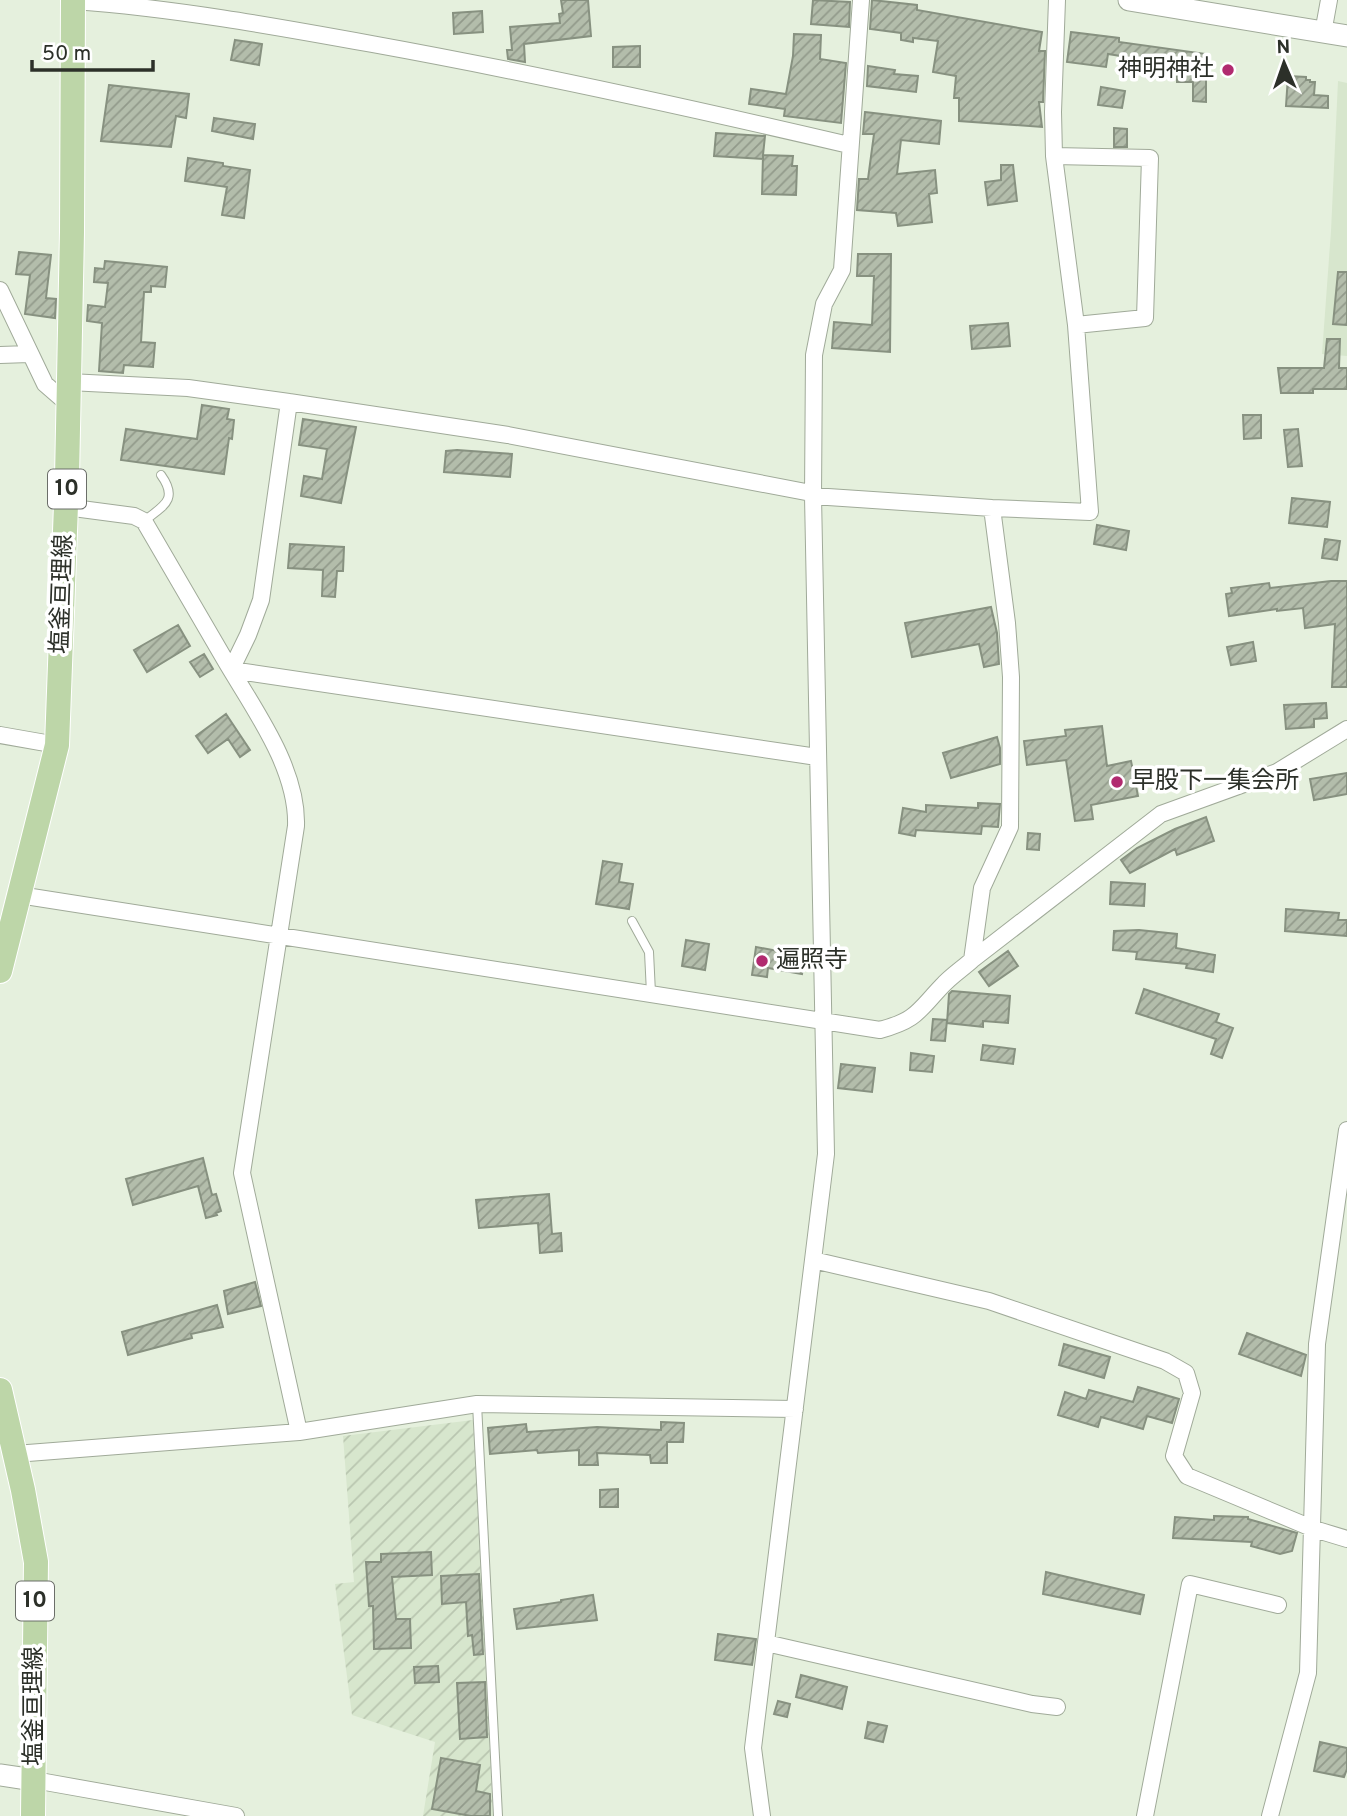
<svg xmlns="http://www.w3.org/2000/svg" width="1347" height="1816" font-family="Overpass,'Noto Sans JP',sans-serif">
<defs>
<pattern id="industrial-furrows" width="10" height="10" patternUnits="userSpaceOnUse" patternTransform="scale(1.75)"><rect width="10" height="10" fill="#d7e6cd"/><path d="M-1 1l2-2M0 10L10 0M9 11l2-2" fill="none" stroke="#b9c6b0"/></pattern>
<pattern id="building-hatch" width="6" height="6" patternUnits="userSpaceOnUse" patternTransform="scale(1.75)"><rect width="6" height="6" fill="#b3bdab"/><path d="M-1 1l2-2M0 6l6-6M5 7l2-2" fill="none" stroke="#929a8b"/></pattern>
</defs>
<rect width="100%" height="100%" fill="#e5f0dd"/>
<!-- built -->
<path fill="#d7e6cd" d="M1338,81L1347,83V356L1322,354L1331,231Z"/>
<!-- industrial -->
<path fill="url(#industrial-furrows)" d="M473,1420L493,1816H423L435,1742L352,1715L335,1584L354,1582L343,1436Z"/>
<!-- building -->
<path fill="url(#building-hatch)" stroke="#879180" stroke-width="2" d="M561,0H588L591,36L524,44L525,62L508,59L507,50H512L510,27L560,23L559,14L563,13Z
M813,0L850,2L849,27L811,24Z
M872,0L917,5V10L1042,32L1039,51H1045L1043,102H1039L1042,127L959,121V98H954L956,76L933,72L938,41L913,38V42L901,40V33L870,29Z
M482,11L483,32L454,34L453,13Z
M1071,32L1119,38V42L1206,54L1204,67H1206V102L1193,101V82H1177V73L1132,69L1133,58L1108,54L1106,67L1067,62Z
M794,34L821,35L820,59L846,63L841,123L784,116L785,109L749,104L751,89L786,94L793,56Z
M235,40L262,44L259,65L231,60Z
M640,46V67H613V47Z
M868,66L895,70L894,74L918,76L916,92L867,86Z
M1288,76L1306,77V80H1310V82H1315L1314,95L1328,96V108L1286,106Z
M109,85L189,94L186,118L176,116L171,147L101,141Z
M1101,87L1125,91L1122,108L1098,105Z
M865,112L941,121L939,144L901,140L897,174L935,170L937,193L929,194L932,222L898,226L896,213L857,210L859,179H868L874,134H863Z
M214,118L255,124L253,139L212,131Z
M1114,128L1127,129V147H1114Z
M716,133L765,136L763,155L793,156L792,166H797L796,195L762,194L763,156V159L714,156Z
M188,158L223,163V166L250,170L244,218L222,215L227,187L185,181Z
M1001,165H1013L1017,201L988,205L985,182L1001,180Z
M19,252L51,255L46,298L56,299L55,318L25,314L30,275L16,274Z
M858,254H891L890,352L832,348L834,322L872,325L874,276H857Z
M105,261L167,267L165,287L151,286V292H144L141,342L155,343L153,367L124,365L123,373L99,371L102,323L87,321L88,305L105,307L108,283L94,282L95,268L104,269Z
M1338,272H1347V325L1333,324Z
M1008,323L1010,346L972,349L970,326Z
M1327,339H1340L1339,368H1347V389H1313V393H1281L1278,368H1324Z
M202,405L229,409L227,419L234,420L232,439L229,438L224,474L121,460L126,429L197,439Z
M1243,415H1261V438L1244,439Z
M303,419L356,427L341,503L301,496L304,476L322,479L327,449L299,445Z
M1298,429L1302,466L1288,467L1284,430Z
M457,450L512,454L510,477L444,472L446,451Z
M1292,498L1330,502L1327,527L1289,523Z
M1097,525L1129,531L1126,550L1094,544Z
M1325,539L1340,541L1337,560L1322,558Z
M290,544L344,547L343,571H337L335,597L322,596L323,570L288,568Z
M1331,581H1347V687H1332L1335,624L1305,628L1303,608L1277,611V609L1229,616L1226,594L1232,593L1231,588L1269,583L1270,588Z
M991,607L997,633L999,664L984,667L979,644L912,657L905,623Z
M178,625L190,646L147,672L134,650Z
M1253,642L1256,661L1231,665L1227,647Z
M204,654L213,669L200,677L190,662Z
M1326,703L1327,718L1314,719V727L1286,729L1284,705Z
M226,714L250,750L240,757L228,739L208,753L196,736Z
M1102,726L1107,766L1131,761L1138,796L1091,805L1093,819L1075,821L1066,760L1027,765L1024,741L1066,736L1065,730Z
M997,737L1000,748V764L951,778L943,753Z
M1347,773V794L1314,800L1310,779Z
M978,803L1000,804L998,827L982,826L981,834L916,830L915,836L899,833L903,808L926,812V805L978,808Z
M1206,817L1214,841L1177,855L1175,849L1130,873L1121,860L1137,848L1175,829Z
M1028,833L1040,834L1039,850L1027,849Z
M603,861L622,864L619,882L633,884L629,909L596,904Z
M1111,882L1145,884L1144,906L1110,904Z
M1286,909L1339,913L1338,920H1347V936L1285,931Z
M1139,930L1177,934L1176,948L1215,955L1213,972L1186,968L1187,964L1136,959L1137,952L1113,950L1114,931Z
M686,940L709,944L705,970L682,966Z
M756,947L805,956L802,974L768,968L767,977L752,975Z
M1008,951L1018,966L989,986L979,972Z
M1144,989L1219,1014L1216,1022L1233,1028L1222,1058L1211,1054L1216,1039L1136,1013Z
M952,991L1010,996L1008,1023L983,1021V1027L947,1023L949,994Z
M933,1019L947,1020L945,1041L931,1040Z
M983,1045L1015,1049L1013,1064L981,1060Z
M911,1053L934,1056L932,1072L910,1070Z
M841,1064L875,1068L872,1092L838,1088Z
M203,1158L212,1195L216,1194L221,1211L216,1213L217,1215L206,1218L198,1186L133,1205L126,1179Z
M549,1194L552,1234L561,1233L562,1251L540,1253L538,1223L479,1228L476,1200Z
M255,1282L261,1306L228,1314L224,1291Z
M217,1305L223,1327L191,1334L192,1338L128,1355L122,1332Z
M1247,1333L1306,1355L1301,1376L1239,1354Z
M1064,1344L1110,1357L1104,1378L1059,1365Z
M1138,1387L1179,1399L1172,1423L1147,1416L1143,1429L1101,1417L1098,1427L1058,1415L1065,1392L1086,1399L1089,1390L1133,1402Z
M661,1422L684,1423L683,1442H667V1463H651L650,1455L597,1453L598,1465H579V1450L538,1453L537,1450L490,1454L488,1428L526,1424L527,1432L597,1427L661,1430Z
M618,1489V1507H600V1490Z
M1214,1516L1248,1517V1519L1297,1533L1292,1551L1280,1554L1251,1546L1252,1542L1173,1538L1175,1517L1214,1520Z
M431,1552L432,1575L392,1577L396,1619H410L411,1648L374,1649L373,1606H369L366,1562H381V1554Z
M1046,1572L1144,1595L1140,1614L1043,1594Z
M479,1574L483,1654L474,1655L472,1635L468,1636L466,1602L442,1604L441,1576Z
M593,1595L597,1620L517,1629L514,1609L561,1602V1600Z
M718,1634L756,1639L752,1665L715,1660Z
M438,1666L439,1682L415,1683L414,1667Z
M801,1675L847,1687L842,1709L796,1697Z
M485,1682L487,1737L460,1739L457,1683Z
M778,1701L790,1704L787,1717L774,1714Z
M868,1722L887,1726L883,1742L865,1738Z
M1320,1742L1347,1748V1769L1344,1777L1314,1771Z
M441,1758L480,1765L476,1791L490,1794V1816H471L432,1809Z"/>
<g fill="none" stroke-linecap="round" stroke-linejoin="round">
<!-- lane casing -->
<g stroke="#a0aa99" stroke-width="10">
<path id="lane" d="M144,521C163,506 179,500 161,475
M632,921L649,952L651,993
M477,1404L498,1816"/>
</g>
<!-- street casing -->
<g stroke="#a0aa99" stroke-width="18">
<path id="street" d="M861,0L842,270L824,304L814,355L813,496L826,1154L813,1260L989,1301L1165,1361L1186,1373L1192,1393L1174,1456L1187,1476L1314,1529L1347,1539
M73,1C173,8 273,26 372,44C532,73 691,108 849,145
M1323,33L1329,0
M1054,156L1150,158L1145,318L1076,325
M0,290L45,384L68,404
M0,355L29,354
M69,382L188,388L289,402L508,435L811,493L813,496L992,508L1090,512L1076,325L1054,156L1053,112L1057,0
M289,402L261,600L248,635L231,670L817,757
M66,507L134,516L144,521C171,567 198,614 225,660C253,708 298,768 296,826L242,1173L299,1432
M0,735L57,745
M19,895L880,1030C917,1020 918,1011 942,986C951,976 962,969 972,960L1161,814L1277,772L1347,729
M972,960L982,888L1010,827L1011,677L1007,623L992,508
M15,1454L299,1432L477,1404L795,1409
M766,1643L1032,1704L1057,1707
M34,1780L236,1816
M762,1816L753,1748L813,1260
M1145,1816L1190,1584L1278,1605
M1270,1816L1308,1673L1317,1344L1347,1130"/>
</g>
<!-- secondary casing -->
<g stroke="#a0aa99" stroke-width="23">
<path id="secondary" d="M1129,0L1347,36
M0,1775L34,1780"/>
</g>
<!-- primary casing -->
<g stroke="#fff" stroke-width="26">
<path id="primary" d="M0,971L57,745L67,478L72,232L73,0
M0,1390L23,1490L36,1562L33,1816"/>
</g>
<!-- lane -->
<use href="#lane" stroke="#fff" stroke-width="8"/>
<!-- street -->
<use href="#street" stroke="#fff" stroke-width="16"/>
<!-- secondary -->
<use href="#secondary" stroke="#fff" stroke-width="21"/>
<!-- primary -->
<use href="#primary" stroke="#bdd6a8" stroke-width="24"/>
</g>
<!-- markers -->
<g fill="#b12a6f" stroke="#fff" stroke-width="2.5">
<circle cx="1228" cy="70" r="7"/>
<circle cx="1117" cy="782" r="7"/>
<circle cx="762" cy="961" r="7"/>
</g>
<g text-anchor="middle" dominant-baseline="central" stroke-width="7" stroke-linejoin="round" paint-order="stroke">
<!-- shield labels -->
<g fill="#fff" stroke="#6b6e69" stroke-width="2">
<rect x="48" y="469.5" width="38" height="39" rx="5"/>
<rect x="16" y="1581.5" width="38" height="39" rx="5"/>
</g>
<g font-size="23" font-weight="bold" fill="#2c3029">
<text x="67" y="489">10</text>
<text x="35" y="1601">10</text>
</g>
<!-- poi labels -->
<g font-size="24" fill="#2c3029" stroke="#fff" text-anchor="start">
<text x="1214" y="70" text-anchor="end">神明神社</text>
<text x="1131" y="782">早股下一集会所</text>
<text x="776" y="961">遍照寺</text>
</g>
<!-- street labels -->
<g font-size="24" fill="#2c3029" stroke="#fff">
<text transform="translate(63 594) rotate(-88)">塩釜亘理線</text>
<text transform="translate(35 1706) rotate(-90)">塩釜亘理線</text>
</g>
</g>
<!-- north arrow -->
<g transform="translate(1284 63) rotate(358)" stroke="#ffffff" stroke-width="5" paint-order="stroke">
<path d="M0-5L12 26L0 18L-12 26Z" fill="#2c3029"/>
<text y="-10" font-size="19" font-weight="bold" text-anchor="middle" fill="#2c3029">N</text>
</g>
<!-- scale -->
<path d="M32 60v10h121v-10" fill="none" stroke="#2c3029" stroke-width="3.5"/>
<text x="42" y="60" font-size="21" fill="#2c3029" stroke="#ffffff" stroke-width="5" paint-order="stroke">50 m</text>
</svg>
